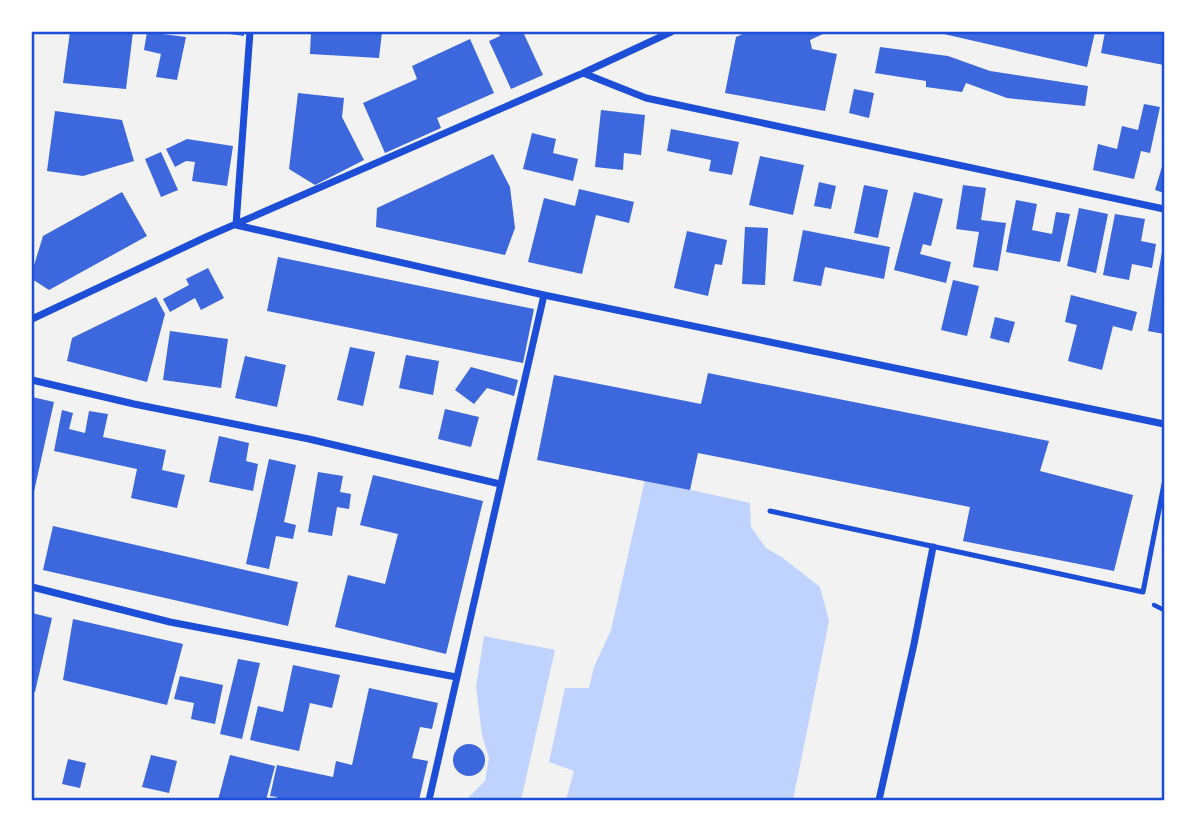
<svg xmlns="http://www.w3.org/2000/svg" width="1196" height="832" font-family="Arial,sans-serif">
<rect width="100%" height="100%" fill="#f2f2f2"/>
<!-- water -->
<path fill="#bfd3fe" d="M645,480L750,503L751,527L766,548L783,558L820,587L829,621L793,800H566L574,771L549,762L565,688H589L594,667L611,630Z
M484,636L555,650L521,800H466L485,781L489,758L482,735L476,687Z"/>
<!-- building -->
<path fill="#3d67dc" d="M70,32H133L126,89L63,83Z
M147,32L186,37L177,80L156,77L161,54L144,50Z
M222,32H244V36L222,33Z
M311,32H382L379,58L310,54Z
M498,32H523L543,75L511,89L489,41L500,36Z
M747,32H822L823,34L810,40L812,49L837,54L825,111L725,93L736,37Z
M935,32H1095L1087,67Z
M1105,32H1164V65L1101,53Z
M470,39L494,93L437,118L441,128L385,153L363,103L417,79L412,66Z
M880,47L948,56L990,71L1088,86L1085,106L1007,98L966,83L962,92L926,87V81L875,73Z
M854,89L874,93L869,118L849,113Z
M298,93L344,98L342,117L364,160L315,185L289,169Z
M1144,104L1160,107L1150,153L1141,151L1134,179L1093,170L1098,144L1117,149L1122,126L1138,130Z
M601,110L645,115L641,155L624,153L623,170L595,167Z
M55,111L122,120L134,161L83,176L47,171Z
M671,129L739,142L732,175L709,171L711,160L667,151Z
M532,133L556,139L553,153L578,159L573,181L523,169Z
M187,139L233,146L227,186L192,181L195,162L186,161L175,167L166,149Z
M161,152L178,190L161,197L145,159Z
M493,154L510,187L515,228L505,255L376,227L377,208Z
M760,156L804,165L793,215L749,205Z
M1164,160V193L1155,190Z
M819,182L836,186L831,209L814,206Z
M864,185L888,190L878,238L854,233Z
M963,185L986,188L981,220L1006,223L998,271L973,267L979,232L956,229Z
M579,189L634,202L629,223L596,215L582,274L528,262L544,198L575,206Z
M122,192L147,236L49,290L32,279V272L43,236Z
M914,192L943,199L931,246L923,244L920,254L951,262L946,283L894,270Z
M1016,200L1037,204L1032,230L1052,234L1056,212L1070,214L1060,262L1006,252Z
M1079,208L1108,214L1096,273L1067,266Z
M1115,214L1145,219L1141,241L1156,244L1152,268L1132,264L1129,280L1103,275Z
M745,227L768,228L765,285L742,284Z
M803,230L890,247L884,279L825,267L821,286L793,281Z
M687,231L727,240L722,265L715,264L708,296L674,288Z
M1163,246H1164V334L1148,331Z
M278,257L534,309L523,363L267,311Z
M208,268L224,298L201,310L195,298L170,312L163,299L189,285L186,279Z
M953,280L979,286L967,336L941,330Z
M1071,295L1137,312L1132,331L1113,326L1102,370L1068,361L1077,325L1065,322Z
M156,297L165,314L147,382L67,361L72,338Z
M995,317L1015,322L1009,343L990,338Z
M170,331L228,339L221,388L163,380Z
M350,347L375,352L363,406L337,400Z
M406,355L439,361L433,395L399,388Z
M245,356L286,365L277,407L235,398Z
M471,367L518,380L514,396L487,388L474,404L455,390Z
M708,373L1049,441L1040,471L1133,495L1114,571L963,541L970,507L698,453L690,490L537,460L554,375L701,404Z
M32,397L54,402L33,496H32Z
M445,409L479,417L471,447L438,439Z
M62,410L73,413L69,429L85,433L89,411L108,414L103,437L166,450L162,470L185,475L177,508L131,498L137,469L54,451Z
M219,436L249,443L246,461L258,464L253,491L209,482Z
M269,459L296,465L284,522L296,525L293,539L276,536L269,569L246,564Z
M318,472L343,476L340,492L351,494L349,509L337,507L332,536L308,532Z
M373,475L483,501L446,654L335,627L348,575L385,584L398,534L360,525Z
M53,526L298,582L288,626L43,570Z
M32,613L52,618L35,692L32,691Z
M73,619L183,644L167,705L63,680Z
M238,659L260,663L242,739L220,734Z
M293,665L340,675L332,708L310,703L299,751L250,740L258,706L283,712Z
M180,676L223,685L215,724L191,719L194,703L174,699Z
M369,688L438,703L432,729L420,727L412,758L428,761L419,800H276L277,797L270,796L277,765L333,777L336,761L352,765Z
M453 760a16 16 0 1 1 32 0a16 16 0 1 1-32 0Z
M151,755L177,761L169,793L142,787Z
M230,755L275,766L266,800H218Z
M68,759L86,763L80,788L62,784Z"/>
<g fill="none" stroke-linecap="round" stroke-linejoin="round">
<!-- path -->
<path stroke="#1d4ed8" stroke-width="4.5" d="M1154,605L1164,610"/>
<!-- service -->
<path stroke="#1d4ed8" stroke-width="5" d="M770,511L1143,592L1164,484"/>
<!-- minor -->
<path stroke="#1d4ed8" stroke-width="7" d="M250,32L236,225L544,295L1164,424
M583,73L646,98L1164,209
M32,319L206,237L583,73L671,32
M32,380L134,404L309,439L500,484
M32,587L170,622L456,677
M429,800L544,295
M879,800L914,644L933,547"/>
</g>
<!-- border -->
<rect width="1196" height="832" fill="none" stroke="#ffffff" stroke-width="66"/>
<rect x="33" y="33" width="1130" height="766" fill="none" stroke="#1d4ed8" stroke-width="2.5"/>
</svg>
